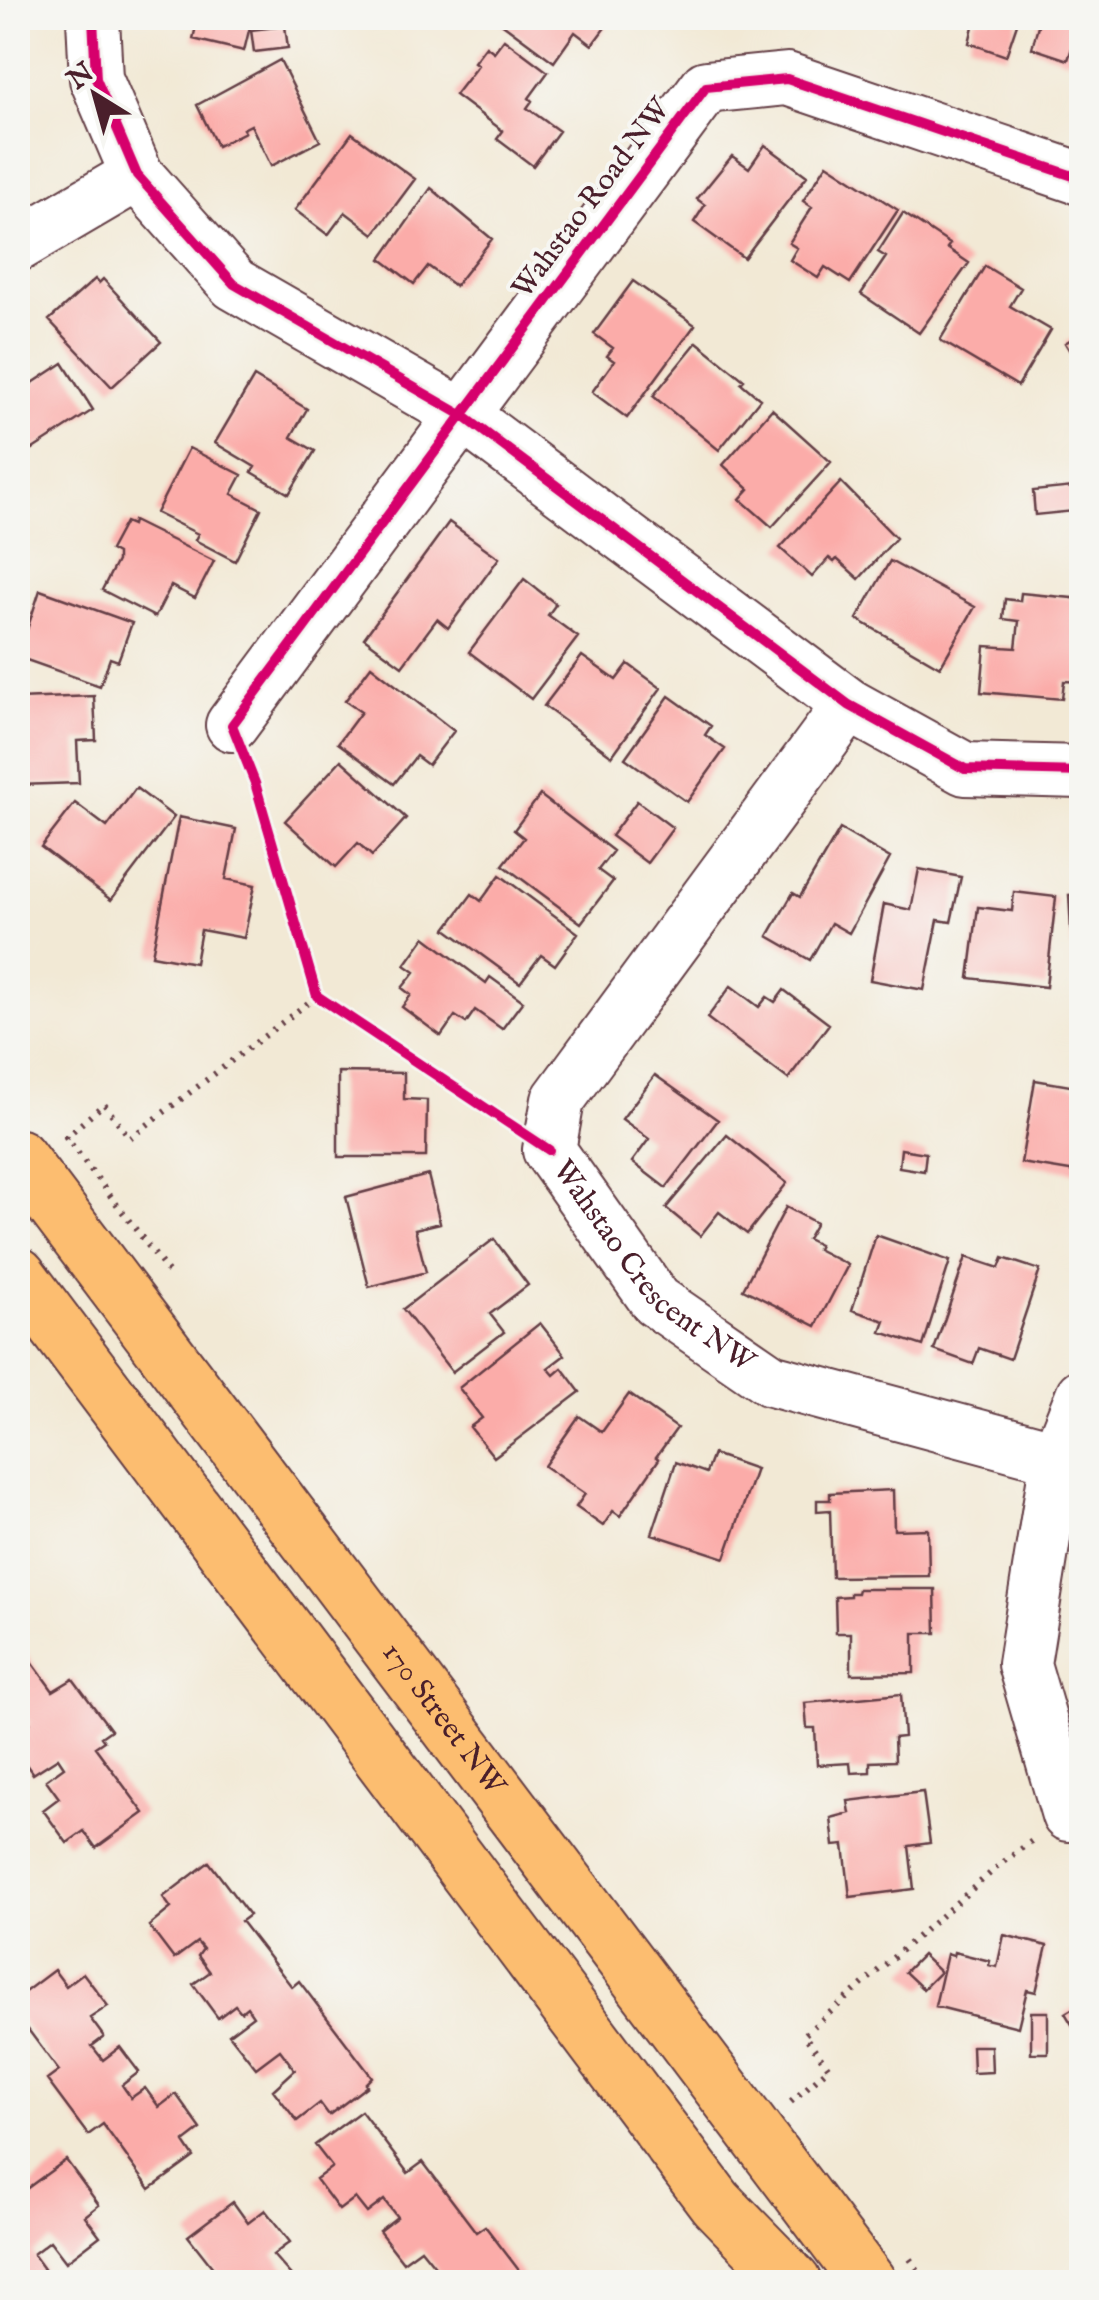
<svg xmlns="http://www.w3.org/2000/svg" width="1099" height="2300" font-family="'IM FELL English',serif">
<rect width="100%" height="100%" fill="#f6f6f2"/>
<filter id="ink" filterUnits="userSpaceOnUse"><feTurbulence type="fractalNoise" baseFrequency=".01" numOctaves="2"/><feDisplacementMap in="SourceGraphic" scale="20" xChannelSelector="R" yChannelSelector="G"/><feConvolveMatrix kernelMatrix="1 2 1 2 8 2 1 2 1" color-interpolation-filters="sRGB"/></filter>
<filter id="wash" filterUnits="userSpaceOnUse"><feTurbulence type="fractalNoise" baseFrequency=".0048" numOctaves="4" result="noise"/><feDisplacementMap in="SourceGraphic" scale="40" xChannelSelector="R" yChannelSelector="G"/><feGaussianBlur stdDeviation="2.25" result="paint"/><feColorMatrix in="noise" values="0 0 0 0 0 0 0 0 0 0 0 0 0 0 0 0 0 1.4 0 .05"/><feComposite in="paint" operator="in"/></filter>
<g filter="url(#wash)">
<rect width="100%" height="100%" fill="#f2e9d5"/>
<g id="blocks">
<!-- building -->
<path fill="#fbaca9" d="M198,18H252L244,51L193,39Z
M504,18H612L592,45L575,32L554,62L500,22Z
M975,18H1019L1006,56L969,43Z
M1040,18H1082V45L1074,42L1068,60L1032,48Z
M285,26L288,48L254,52L251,30Z
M504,39L548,72L529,98L532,101L527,108L559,131L533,166L497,139L503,131L455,95L478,65L474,62L486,46L494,52Z
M280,60L320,141L271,166L251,125L243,129L245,132L217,146L197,105Z
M352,133L415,179L374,234L345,212L328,235L295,210Z
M765,145L807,176L744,258L694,222L705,205L697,199L732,156L749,168Z
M827,164L898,210L850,283L825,267L818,278L790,260L797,248L789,243L812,207L803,201Z
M431,188L492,239L455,286L428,266L414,284L381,259Z
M903,213L950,244L947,248L969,263L919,333L861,294L886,257L878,252Z
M985,266L1021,288L1010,306L1051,330L1018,386L940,340Z
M95,279L99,283L103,279L161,342L112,387L49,320Z
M633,281L695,325L627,418L592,392L614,361L607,356L613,348L594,334Z
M1082,333V371L1065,343Z
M697,342L744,380L741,383L760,399L719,450L653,396Z
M63,363L93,410L19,458L18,377L25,388Z
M254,377L307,409L291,437L315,451L289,494L252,472L255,467L215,443Z
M772,409L831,462L772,527L740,499L749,489L723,465Z
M189,448L242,475L232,494L261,509L235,561L195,540L198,534L156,513Z
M841,482L896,538L859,579L837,559L834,562L829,558L812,577L780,548Z
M1073,487L1075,511L1035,515L1033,491Z
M133,521L214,561L195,598L171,586L155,617L102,590L117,561V554L110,550L125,522L132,525Z
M449,522L499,558L448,628L437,619L402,666L364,638Z
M890,561L975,607L940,667L857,619Z
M524,579L556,604L548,615L578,637L531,699L469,652Z
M40,590L132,623L118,661L110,658L100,686L18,657Z
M1021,593L1082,599V682L1064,681L1062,699L981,692L985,646L1016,648L1019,621L1003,619L1005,599L1020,601Z
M582,656L616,680L628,664L661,688L612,756L544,706Z
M371,666L454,731L428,765L416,756L394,784L338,743L361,712L345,701Z
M94,696L96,740L77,741L79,783L18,785V699Z
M669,696L711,726L705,735L725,749L687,802L625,758Z
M341,760L406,818L372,856L358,843L336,867L285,821Z
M136,788L174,817L111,900L41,847L75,803L107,827Z
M540,795L613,851L598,870L613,881L581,923L503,865L524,838L514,830Z
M637,801L673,828L647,863L611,836Z
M179,817L236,829L226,879L255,885L244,938L201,930L195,963L152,955Z
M840,829L890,858L849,933L831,923L810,960L768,936L793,893L800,897Z
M919,869L961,877L951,922L938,920L924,990L870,980L884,904L911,910Z
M500,875L578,933L555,965L541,955L520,983L446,929L472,894L481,901Z
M1014,892L1056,897L1046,987L969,978L978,907L1012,911Z
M1082,894V980L1074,981L1069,895Z
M425,937L486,983L490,977L523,1001L502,1029L475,1010L466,1023L455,1016L441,1036L402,1007L411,995L402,988L415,972L405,965Z
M731,986L759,1007L767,997L775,1002L784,990L829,1024L788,1079L707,1018Z
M338,1072L404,1073V1099L427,1100L426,1157H338Z
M655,1075L718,1120L666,1188L632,1162L649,1139L622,1119Z
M1035,1080L1082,1088V1173L1021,1163Z
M727,1135L787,1183L747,1234L719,1212L700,1236L666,1208Z
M901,1149L926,1153L924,1171L899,1167Z
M428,1175L440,1223L415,1229L426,1272L369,1287L346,1197Z
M786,1207L816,1223L807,1239L819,1245L817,1249L848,1265L816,1326L743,1289Z
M876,1235L950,1261L923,1346L881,1332L885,1321L852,1310Z
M494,1239L528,1285L490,1314L504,1332L452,1372L403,1309Z
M966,1257L999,1268L1003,1258L1040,1270L1010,1359L979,1348L973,1364L934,1350Z
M540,1323L565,1355L548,1368L554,1375L562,1368L580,1392L494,1457L470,1427L482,1418L459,1388Z
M629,1394L677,1428L656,1457L659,1459L620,1516L613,1511L603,1526L576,1507L585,1494L544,1466L579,1416L602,1432Z
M713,1454L756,1469L725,1558L652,1534L676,1462L706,1473Z
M893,1490L894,1530L928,1529L929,1576L832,1577L830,1510L817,1511V1500H830V1493Z
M858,1589H935L936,1633H914V1673L851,1674V1633H836L835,1597L850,1596V1593H857Z
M18,1643L53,1691L73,1679L111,1730L101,1737L104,1741L95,1747L144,1813L96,1848L84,1831L67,1843L43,1810L59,1798L46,1780L64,1767L58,1758L33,1774L18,1753V1732L30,1723L24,1715L18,1719Z
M901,1694L904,1737L894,1738L895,1761L870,1762V1772L851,1773L850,1763L817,1765L815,1728H807L805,1703Z
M923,1792L930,1843L909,1846L914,1889L850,1897L844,1845L834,1846L831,1818L850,1813L848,1801Z
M209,1862L249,1915L241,1921L292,1987L299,1981L372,2077L365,2084L367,2086L329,2115L320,2103L297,2121L273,2090L295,2070L280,2050L256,2068L229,2034L253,2016L247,2007L241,2012L235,2005L218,2018L193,1984L210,1972L198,1956L203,1949L197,1942L174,1959L149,1926L171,1908L163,1897Z
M1004,1935L1047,1946L1036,1992L1027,1990L1018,2027L935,2006L947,1954L953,1956L954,1952L990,1961L989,1965L997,1967Z
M922,1955L940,1972L923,1989L905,1972Z
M54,1970L66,1986L83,1973L108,2006L90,2018L104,2037L92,2046L103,2060L120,2047L139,2072L122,2085L131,2098L145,2088L159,2107L176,2094L201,2129L184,2142L194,2157L150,2189L103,2124L88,2135L47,2080L59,2071L18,2016V1997Z
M1082,2003V2041L1065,2013Z
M1031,2012H1048V2053H1031Z
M972,2046H991L992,2072L973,2073Z
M361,2111L408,2173L423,2162L476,2232L485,2226L521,2273L523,2282H432L442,2275L421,2249L403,2262L379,2231L397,2217L384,2200L367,2213L355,2198L339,2210L316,2179L332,2167L315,2145Z
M66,2160L99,2205L85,2216L100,2236L66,2262L50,2241L33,2254L44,2269L27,2282L18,2269V2195Z
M233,2202L248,2223L265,2210L290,2242L273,2255L297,2282H224L188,2236Z"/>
</g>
</g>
<g filter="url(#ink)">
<use href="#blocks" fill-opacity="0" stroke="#633d44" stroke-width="2.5"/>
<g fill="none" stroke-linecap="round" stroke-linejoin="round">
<!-- minor casing -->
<g stroke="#633d44" stroke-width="56">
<g id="minor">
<path d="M93,18L96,79L137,175L234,284L462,415L849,705L965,769L1082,772"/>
<path d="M18,245L137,175"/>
<path id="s1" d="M849,705L558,1100L549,1150L656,1301L771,1380L1057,1457"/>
<path d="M232,725L706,87L787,79L1082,179"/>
<path d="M1068,1815L1024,1664L1057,1457L1082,1395"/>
</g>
</g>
<!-- major casing -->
<g stroke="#633d44" stroke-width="59">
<g id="major">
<path id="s2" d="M18,1157L868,2282"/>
<path d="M18,1275L716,2203L793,2282"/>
</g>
</g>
<!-- path -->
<path stroke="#633d44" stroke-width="6" stroke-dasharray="2.5 8" stroke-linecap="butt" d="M168,1272L66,1137L104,1104L130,1138L317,996
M791,2102L829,2068L804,2035L1002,1863L1036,1838
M910,2259L927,2282"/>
<!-- minor -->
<use href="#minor" stroke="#fff" stroke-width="52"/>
<!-- major -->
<use href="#major" stroke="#fcbd6f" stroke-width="55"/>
<!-- cycleway casing -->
<g stroke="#f6f6f2" stroke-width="16">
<path id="cycleway" d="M93,18L96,79L137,175L234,284L462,415L849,705L965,769L1082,772
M549,1150L317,996L255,783L232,725L706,87L787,79L1082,179"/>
</g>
<!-- cycleway -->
<use href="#cycleway" stroke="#d6006c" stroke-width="10"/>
</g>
</g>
<g text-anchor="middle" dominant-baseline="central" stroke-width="8" stroke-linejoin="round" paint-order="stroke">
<!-- street labels -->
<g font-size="30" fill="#4a1f2b" stroke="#f6f6f2">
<text transform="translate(592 199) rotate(-53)">Wahstao Road NW</text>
<text stroke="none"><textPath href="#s1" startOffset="700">Wahstao Crescent NW</textPath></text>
<text stroke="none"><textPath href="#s2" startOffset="705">170 Street NW</textPath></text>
</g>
</g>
<!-- margin -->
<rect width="1099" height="2300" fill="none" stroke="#f6f6f2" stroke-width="60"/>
<!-- north arrow -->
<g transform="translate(95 95) rotate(323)" stroke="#f6f6f2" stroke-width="8" paint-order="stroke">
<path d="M0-8L18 38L0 25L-18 38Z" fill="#4a1f2b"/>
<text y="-15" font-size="28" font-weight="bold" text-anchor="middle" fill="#4a1f2b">N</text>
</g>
</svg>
